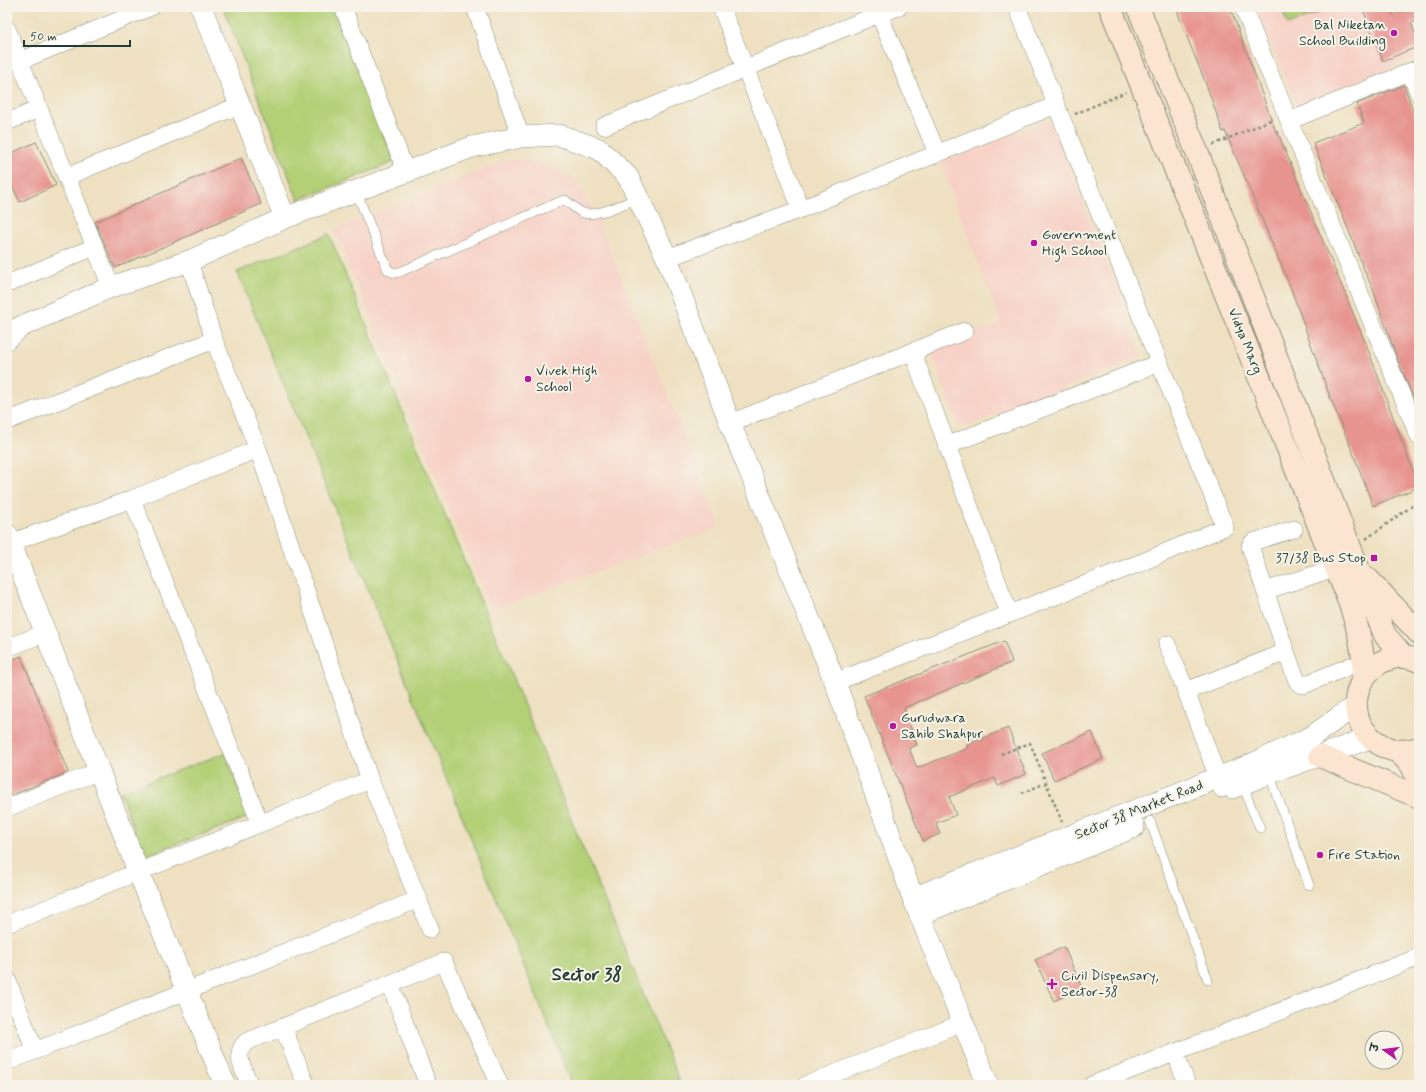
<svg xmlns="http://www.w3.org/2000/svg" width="1426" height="1092" font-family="Mynerve,'Playpen Sans Deva',sans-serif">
<rect width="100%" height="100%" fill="#f7f3e8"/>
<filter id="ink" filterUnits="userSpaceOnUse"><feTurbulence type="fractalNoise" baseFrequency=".025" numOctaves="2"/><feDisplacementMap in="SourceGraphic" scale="8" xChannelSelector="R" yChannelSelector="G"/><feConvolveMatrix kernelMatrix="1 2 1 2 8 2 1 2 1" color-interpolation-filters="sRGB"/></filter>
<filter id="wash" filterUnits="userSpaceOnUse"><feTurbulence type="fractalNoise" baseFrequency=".012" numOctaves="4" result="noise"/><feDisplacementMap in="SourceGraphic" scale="16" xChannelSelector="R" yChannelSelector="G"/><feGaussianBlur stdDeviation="0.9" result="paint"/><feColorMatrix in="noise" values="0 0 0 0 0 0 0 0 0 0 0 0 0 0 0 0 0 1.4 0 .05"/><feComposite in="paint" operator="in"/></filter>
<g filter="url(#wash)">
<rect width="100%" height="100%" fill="#eee0c0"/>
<!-- built -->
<path fill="#f7d1c6" d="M1255,7H1419V56L1297,106Z
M1051,120L1143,357L960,428L930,350L1001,323L940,163Z
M509,159L539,163L574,179L596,215L720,527L491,610L334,230Z"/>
<!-- green -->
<path fill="#b3d077" stroke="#698656" d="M223,7H334L394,162L298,200Z
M1281,7H1332L1288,25Z
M329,234L681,1085H573L237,272Z
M225,753L249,817L144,856L120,792Z"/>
<g id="blocks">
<!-- building -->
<path fill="#e7938e" d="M1176,7H1230L1276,132L1277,131L1287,155L1366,344L1419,487L1373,506L1355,458L1330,397L1291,289L1242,171L1225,131L1223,132L1206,84L1181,22Z
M1362,7H1390L1393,15L1413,7H1419V20L1411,23L1419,43V46L1383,61Z
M1404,85L1419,128V411L1398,361L1372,287L1362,265L1353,241L1313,143L1364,123L1357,104Z
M36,142L56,185L20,202L7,175V155Z
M241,158L261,204L115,268L95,222Z
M1004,641L1012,662L904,708L917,745L909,748L917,768L968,748L967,745L1008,728L1026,774L998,786L995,778L949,797L956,815L936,823L940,834L923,841L864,696Z
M21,656L68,772L7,797V662Z
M1092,732L1103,759L1054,780L1042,753Z
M1064,947L1082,988L1054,1001L1035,960Z"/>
</g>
</g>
<g filter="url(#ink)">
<use href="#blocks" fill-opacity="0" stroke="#868e7a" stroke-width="1"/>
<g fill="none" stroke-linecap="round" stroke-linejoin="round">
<!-- service casing -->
<g stroke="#868e7a" stroke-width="10">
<path id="service" d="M356,191L388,270L394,273L400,272L561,201L565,200C571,204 576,210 583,213C598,217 625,203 638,198
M1269,773L1309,885
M1243,783L1250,805L1260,828
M1150,821L1208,980"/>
</g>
<!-- minor casing -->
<g stroke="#868e7a" stroke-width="18">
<path id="minor" d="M343,7L406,172
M475,7L521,137
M721,7L801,209
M1243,7L1289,121L1419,437
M879,14L937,153
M7,29L111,287
M20,61L151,7
M1410,72L1419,94
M1289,121L1419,68
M7,122L39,109
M604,126L879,14L899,7
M66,177L240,105
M667,258L801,209L1056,105
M189,261L214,340L258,449L370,780L430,929
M7,284L94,247
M913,353L1009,613
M7,421L214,340
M730,423L965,331
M948,445L1159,363
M132,499L260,823
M10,543L132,499L258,449
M1265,591L1326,571
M1167,644L1186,691L1222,789
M7,648L45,633
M1286,652L1297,681L1300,684L1304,685L1350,666
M835,682L1140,563L1225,527L1017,7
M1186,691L1286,652L1250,546L1253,542L1294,529
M7,808L99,771
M7,924L370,780
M7,979L35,1051
M390,984L428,1085
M283,1027L306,1085
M1175,1052L1187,1085
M7,1062L419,899
M250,1085C244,1070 233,1054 246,1042L444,962L500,1085
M806,1085L963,1023
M1092,1085L1419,957"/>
</g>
<!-- tertiary casing -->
<g stroke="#868e7a" stroke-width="22">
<path id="tertiary" d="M201,7L285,218
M7,339L20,327L111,287L189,261L285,218L472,147L521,137L559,135L599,149L628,177L667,258L730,423L835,682L913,898L988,1085
M7,534L138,871L225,1085
M1232,788L1273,772L1370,738
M913,898L1250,765L1311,737L1356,705
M921,914L1134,827"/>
</g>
<!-- secondary casing -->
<g stroke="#868e7a" stroke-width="24">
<path id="secondary" d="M1110,7L1348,598C1357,626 1365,648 1363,678
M1138,7L1197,152L1370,599L1385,635L1403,656
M1367,578L1419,633
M1419,661C1414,659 1409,657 1404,657C1396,656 1384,660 1378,664C1349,684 1348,724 1378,743C1384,747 1390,750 1398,751C1405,751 1412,750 1419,748
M1397,751L1411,764L1419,782
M1320,756L1419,797"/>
</g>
<!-- path -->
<path stroke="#868e7a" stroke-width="2.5" stroke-dasharray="3 3" stroke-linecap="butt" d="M1075,114L1126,92
M1213,145L1273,119
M1366,539L1419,501
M1001,754L1030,743L1062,822
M1022,793L1046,783"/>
<!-- service -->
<use href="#service" stroke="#fff" stroke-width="9"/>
<!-- minor -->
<use href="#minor" stroke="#fff" stroke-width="17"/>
<!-- tertiary -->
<use href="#tertiary" stroke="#fff" stroke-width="21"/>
<!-- secondary -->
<use href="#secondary" stroke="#fce5d0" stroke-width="22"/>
</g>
</g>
<!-- markers -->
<g fill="#b5179e" stroke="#f7f3e8" stroke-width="1.5">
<circle cx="1394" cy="33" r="4"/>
<circle cx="1034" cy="243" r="4"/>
<circle cx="528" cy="379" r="4"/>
<rect x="1370" y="554" width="8" height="8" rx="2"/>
<circle cx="893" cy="726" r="4"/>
<circle cx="1320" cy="855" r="4"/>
<path d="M1050 978h4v4h4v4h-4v4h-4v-4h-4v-4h4z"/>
</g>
<g text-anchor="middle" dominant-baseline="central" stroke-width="4" stroke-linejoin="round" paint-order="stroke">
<!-- poi labels -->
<g font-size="14" fill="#1f3d34" stroke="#f7f3e8" text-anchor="start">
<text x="1386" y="25" text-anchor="end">Bal Niketan<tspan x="1386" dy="16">School Building</tspan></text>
<text x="1042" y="235">Government<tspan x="1042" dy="16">High School</tspan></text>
<text x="536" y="371">Vivek High<tspan x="536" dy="16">School</tspan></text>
<text x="1366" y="558" text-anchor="end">37/38 Bus Stop</text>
<text x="901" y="718">Gurudwara<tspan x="901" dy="16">Sahib Shahpur</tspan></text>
<text x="1328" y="855">Fire Station</text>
<text x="1061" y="976">Civil Dispensary,<tspan x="1061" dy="16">Sector-38</tspan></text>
</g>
<!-- street labels -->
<g font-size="14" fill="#1f3d34" stroke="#f7f3e8">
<text transform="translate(1245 341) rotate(68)">Vidya Marg</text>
<text transform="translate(1139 810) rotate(-22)">Sector 38 Market Road</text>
</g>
<!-- district labels -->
<g font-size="18" font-weight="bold" fill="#1f3d34" stroke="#f7f3e8">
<text x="587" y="975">Sector 38</text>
</g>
</g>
<!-- margin -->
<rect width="1426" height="1092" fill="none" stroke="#f7f3e8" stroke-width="24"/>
<!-- north arrow -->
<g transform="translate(1384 1050) rotate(284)"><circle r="19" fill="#f7f3e8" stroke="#a1aaa0"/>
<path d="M0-3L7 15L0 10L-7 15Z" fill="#b5179e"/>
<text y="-6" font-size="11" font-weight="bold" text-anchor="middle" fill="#1f3d34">उ</text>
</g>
<!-- scale -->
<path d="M24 40v6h106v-6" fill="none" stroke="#1f3d34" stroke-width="2"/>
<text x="30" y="40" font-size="12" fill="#1f3d34" stroke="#f7f3e8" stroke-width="3" paint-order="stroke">50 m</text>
</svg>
